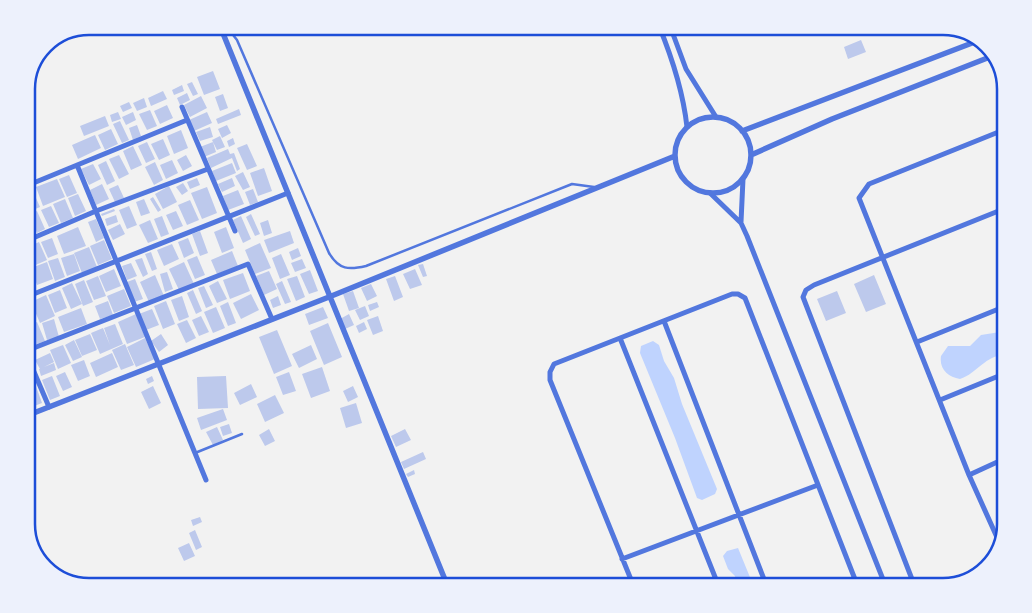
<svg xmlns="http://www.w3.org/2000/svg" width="1032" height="613" font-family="Ubuntu,sans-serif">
<rect width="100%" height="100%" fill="#f2f2f2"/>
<!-- water -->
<path fill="#bfd3fe" d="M1006,328V355C986,354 978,373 960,379C948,377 939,369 941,356L948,346H970L981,335L1000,332Z
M653,341L659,345L664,361L674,378L682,404L717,489L715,494L702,500L697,498L675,438L640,353L641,346Z
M738,548L754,587H737L735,576L728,569L723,556L727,551Z"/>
<!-- building -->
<path fill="#bdc9ec" d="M861,40L866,52L848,59L844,47Z
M213,71L220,89L204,95L197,77Z
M192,82L198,94L193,96L187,84Z
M182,85L184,91L174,95L172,90Z
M163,91L167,99L151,106L148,98Z
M187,93L190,100L180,105L177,98Z
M223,94L228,108L220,111L215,97Z
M201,96L207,108L190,117L184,105Z
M144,98L147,107L137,111L133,103Z
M129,102L132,108L123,112L120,106Z
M167,105L173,118L160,124L154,111Z
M239,109L241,115L218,124L216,119Z
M150,110L157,126L147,130L139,114Z
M118,112L121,119L112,122L110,115Z
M133,112L136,120L126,125L122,117Z
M207,112L212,123L194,131L189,120Z
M105,116L109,126L84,136L80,126Z
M120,121L129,140L122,143L113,124Z
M137,125L141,136L133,140L129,128Z
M227,125L231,133L222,138L218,129Z
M210,127L213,137L200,141L196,132Z
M111,129L118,144L105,150L98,135Z
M181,130L188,148L174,154L167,136Z
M95,135L101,148L78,159L72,145Z
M220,136L225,147L217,150L212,140Z
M233,138L235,144L229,147L227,141Z
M163,139L170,155L159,160L151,144Z
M147,142L155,159L146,163L138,146Z
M213,142L216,152L204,157L200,147Z
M247,144L257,166L247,170L237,148Z
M133,146L142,165L131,170L123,151Z
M228,149L230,154L234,153L240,169L237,171L232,158L211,168L207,158Z
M119,155L129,174L119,179L109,159Z
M186,155L192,166L183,171L177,160Z
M172,160L178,173L166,179L160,165Z
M106,161L115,181L107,185L98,165Z
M155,162L163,180L154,185L145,167Z
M232,163L236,173L216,181L212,171Z
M93,164L101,179L89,185L81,169Z
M264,168L272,191L258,196L250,173Z
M243,172L250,187L243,190L235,176Z
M69,175L77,193L67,197L59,179Z
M197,178L200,185L190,189L187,182Z
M232,178L235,186L222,192L218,184Z
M57,179L65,197L43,206L36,187Z
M183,183L188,191L182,195L176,187Z
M102,184L109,199L96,205L90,190Z
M118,185L124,198L115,202L109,189Z
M169,186L177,202L163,209L155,194Z
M207,187L217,213L202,219L191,193Z
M32,189L40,207L26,213V191Z
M253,189L258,202L250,205L245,192Z
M238,190L244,204L228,210L223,196Z
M78,194L86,211L75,216L68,198Z
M153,197L161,210L158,212L150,199Z
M65,199L73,218L61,223L53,204Z
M144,199L150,213L141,216L136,202Z
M190,200L199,220L187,225L178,205Z
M51,206L59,223L49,227L41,210Z
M129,206L137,225L127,229L119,210Z
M114,209L115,211L102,216L101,214Z
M37,211L45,229L37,233L29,214Z
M176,211L183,226L173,230L166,215Z
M251,214L260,234L255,236L246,217Z
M116,215L118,222L107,226L105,219Z
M162,216L169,234L161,237L154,219Z
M241,216L251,239L243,243L233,220Z
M96,219L104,238L96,242L88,222Z
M150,220L158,239L148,243L139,225Z
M268,220L272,233L264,236L260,223Z
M26,223L31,234L26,236Z
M120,224L125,234L113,240L108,230Z
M78,227L86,246L64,254L57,236Z
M226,227L234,248L222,253L214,232Z
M200,231L208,253L200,256L192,234Z
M290,231L294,243L269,253L264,240Z
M52,238L58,254L48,258L41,242Z
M188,238L194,253L184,258L178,242Z
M104,240L112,259L98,265L90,246Z
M39,242L47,260L31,267L26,256V248Z
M260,243L271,268L255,274L245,250Z
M172,244L179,259L164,266L157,250Z
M89,247L97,267L82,273L74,253Z
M298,248L301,256L292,260L289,252Z
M232,251L238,266L217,274L211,260Z
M151,252L157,269L152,271L145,254Z
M74,254L80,271L67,276L61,258Z
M281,254L290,275L280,279L272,258Z
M197,256L205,275L195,279L187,260Z
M58,258L65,277L55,281L48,261Z
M142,258L148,274L143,277L135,260Z
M302,259L306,268L295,272L291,263Z
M47,262L53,279L37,285L31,268Z
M184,262L194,284L179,290L169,269Z
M131,263L137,276L127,280L122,266Z
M423,264L427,276L423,277L418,265Z
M114,269L121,286L106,292L99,276Z
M415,269L422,285L410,289L403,274Z
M30,270L36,288L26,291V271Z
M310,270L318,291L309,294L300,274Z
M269,271L277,289L264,295L256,276Z
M167,272L173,289L165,292L160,274Z
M243,273L250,291L230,299L223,280Z
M155,275L164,296L149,302L140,282Z
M874,275L886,304L866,312L854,284Z
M98,276L106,296L94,300L86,281Z
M297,276L305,297L296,301L287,279Z
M395,276L403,297L394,301L386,279Z
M135,279L143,299L134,302L127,282Z
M84,280L93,302L83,306L75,284Z
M218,281L227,299L217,303L209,286Z
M282,281L291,302L285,304L276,284Z
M72,283L82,304L71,309L62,288Z
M371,284L377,296L367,301L361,288Z
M204,286L213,305L206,308L198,288Z
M124,289L131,306L114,313L107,296Z
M60,290L67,308L55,313L48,295Z
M193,290L202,311L196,314L187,293Z
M353,291L359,308L349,311L343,294Z
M837,291L846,313L826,321L817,299Z
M251,294L259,310L241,319L233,303Z
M46,295L55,316L40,323L31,302Z
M182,296L189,317L179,321L171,300Z
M278,296L281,305L273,308L270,300Z
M108,301L113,315L100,319L95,306Z
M166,301L175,324L163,329L154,306Z
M228,302L236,323L228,326L220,306Z
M377,302L379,307L370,311L368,305Z
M365,306L369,316L360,320L355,310Z
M216,307L225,328L213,333L204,312Z
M323,307L328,318L309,325L305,314Z
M81,308L87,324L64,332L58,317Z
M152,309L159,325L146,330L139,314Z
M136,314L145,337L127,344L118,322Z
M349,314L354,325L345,329L340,319Z
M201,316L209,332L199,336L192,320Z
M378,316L383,331L373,335L367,320Z
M54,319L59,337L47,340L42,323Z
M187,320L196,338L186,343L177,324Z
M37,322L45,341L29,347L26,340V327Z
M364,322L367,329L359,333L356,326Z
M328,323L342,357L324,365L310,331Z
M115,324L123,344L100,354L91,333L103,328L110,345L104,328Z
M277,330L292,366L274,374L259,337Z
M90,334L97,350L82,356L75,340Z
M161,334L168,345L159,352L151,341Z
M145,338L155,359L136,367L127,347Z
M74,340L82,357L73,361L65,345Z
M125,344L134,365L121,370L112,350Z
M63,345L71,363L58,369L50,350Z
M311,345L317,359L299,368L292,354Z
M50,353L54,362L40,369L35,360Z
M112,353L118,367L96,377L90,363Z
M84,360L90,376L78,381L71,365Z
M26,361L34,379L26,383Z
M54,363L56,370L41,376L39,369Z
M322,367L330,391L311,398L302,374Z
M65,372L72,387L63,391L56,376Z
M289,372L296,391L283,395L276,377Z
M52,376L60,396L50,400L42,380Z
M152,376L154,381L148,384L146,379Z
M226,376L228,408L198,409L197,377Z
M34,381L42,403L29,408L26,400V384Z
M251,384L257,397L240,405L234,393Z
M153,386L161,403L149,409L141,392Z
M353,386L358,397L348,402L343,391Z
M275,395L284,413L265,422L257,404Z
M356,403L362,423L346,428L340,408Z
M223,409L227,420L201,430L197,418Z
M229,424L232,433L223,436L220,427Z
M217,427L223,440L213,445L206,432Z
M269,429L275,441L265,446L259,435Z
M405,429L411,440L396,447L391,436Z
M423,452L426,459L404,469L401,462Z
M414,470L415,474L408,477L406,474Z
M200,517L202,522L193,526L191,520Z
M195,530L202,547L196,550L189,533Z
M189,543L195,556L184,561L178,548Z"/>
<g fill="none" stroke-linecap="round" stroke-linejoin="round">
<!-- service -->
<path stroke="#5277de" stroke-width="2.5" d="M226,26L237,40L329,253C339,270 349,270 366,266L572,184L594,187
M195,453L242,434"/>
<!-- minor -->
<path stroke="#5277de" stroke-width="5" d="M659,26C673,60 683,91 687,127
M670,26L686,69L716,117
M182,107L235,231
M77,165L206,480
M26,186L187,120
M710,193L741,223L747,236L886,587
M741,222L743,179
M26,241L96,211L208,169
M26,297L288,193
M664,321L767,587
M620,338L719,587
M917,342L1006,306
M26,351L248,264L272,319
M26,353L49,407
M940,400L1006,373
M969,475L1006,458
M1000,544L969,475L859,198L869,184L1006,129
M622,559L818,485
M634,587L550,380V372L554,364L732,294H738L745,298L858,587
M915,587L803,297L806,290L814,285L1006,208"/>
<!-- tertiary -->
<path stroke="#5277de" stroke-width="5.5" d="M220,26L448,587
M675 155a38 38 0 1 1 76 0a38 38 0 1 1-76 0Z
M742,131L980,40
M751,155L832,119L995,55
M26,416L329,297L675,156"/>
</g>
<!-- crop -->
<path d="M0 0H1032V613H0ZM89 35H943A54 54 0 0 1 997 89V524A54 54 0 0 1 943 578H89A54 54 0 0 1 35 524V89A54 54 0 0 1 89 35Z" fill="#edf1fc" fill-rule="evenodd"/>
<path fill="none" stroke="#1d4ed8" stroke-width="2.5" d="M89 35H943A54 54 0 0 1 997 89V524A54 54 0 0 1 943 578H89A54 54 0 0 1 35 524V89A54 54 0 0 1 89 35Z"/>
</svg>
